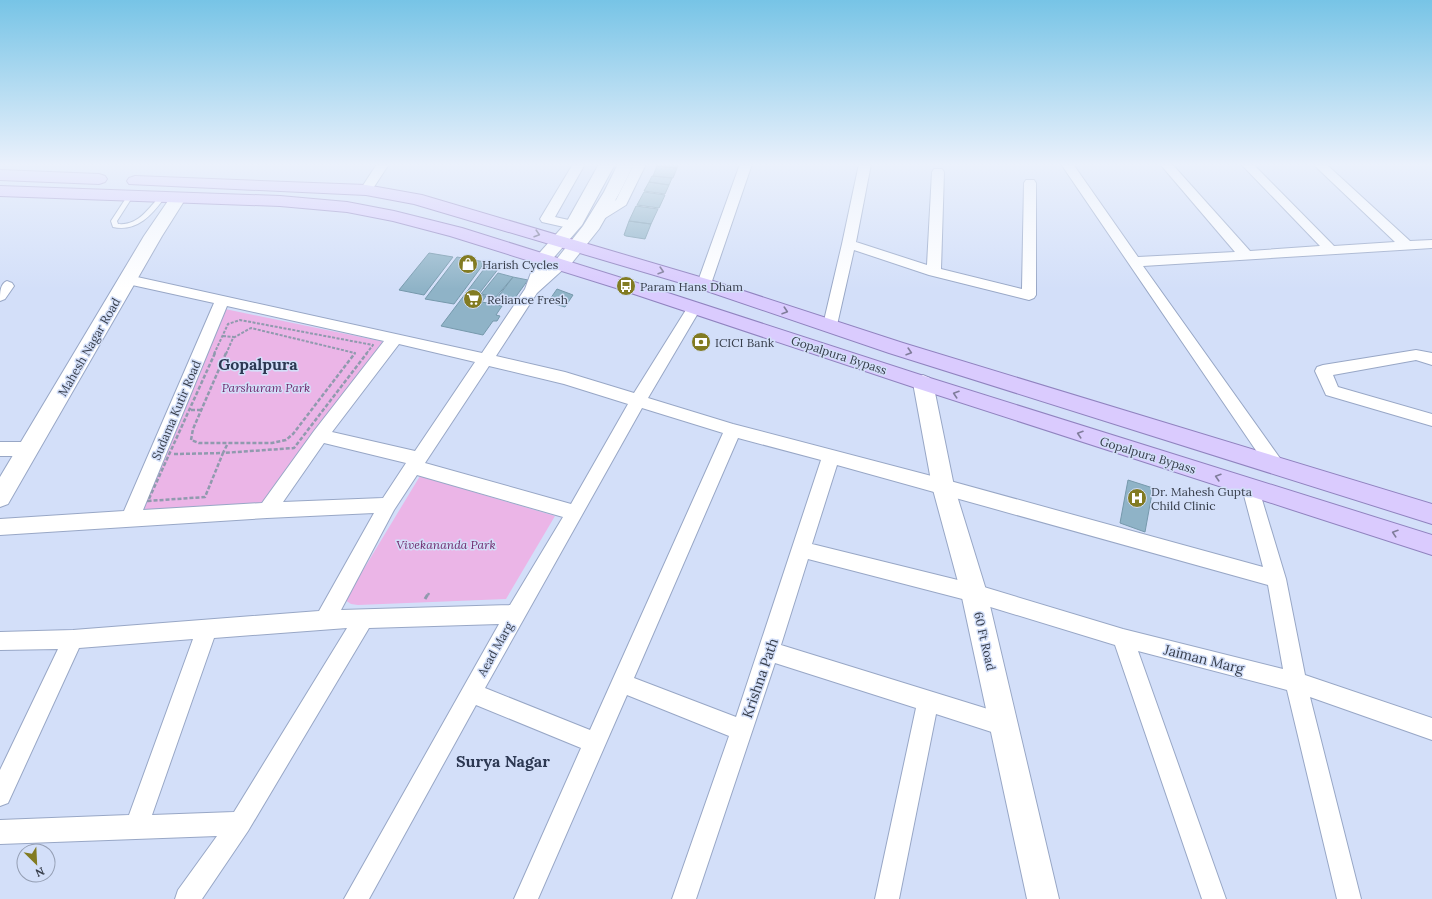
<svg xmlns="http://www.w3.org/2000/svg" width="1432" height="899" font-family="Lora,serif">
<rect width="100%" height="100%" fill="#d3dff9"/>
<!-- green -->
<path fill="#ebb5e7" d="M225,309L385,342L264,503L138,510Z
M420,476L555,516L506,599L358,605L351,604L345,600Z"/>
<!-- building -->
<path fill="#8fb3c7" stroke="#7699ac" d="M657,164H679L677,168L656,166Z
M657,166L677,168L673,178L653,176Z
M652,176L672,178L669,185L649,182Z
M649,182L669,185L665,194L644,191Z
M644,192L665,195L659,208L637,205Z
M636,206L658,209L651,224L629,221Z
M629,221L651,224L645,239L626,236L624,235Z
M429,253L453,257L424,295L399,290Z
M457,257L485,262L454,304L425,299Z
M487,265L499,268L478,295L486,296L482,302L502,306L496,315L500,316L497,321H493L483,335L441,326Z
M498,273L513,277L496,297L481,294Z
M513,277L528,280L512,302L497,298Z
M557,289L573,295L565,307L548,302Z
M1128,480L1153,488L1145,532L1120,523Z"/>
<g fill="none" stroke-linecap="round" stroke-linejoin="round">
<!-- lane casing -->
<g stroke="#98a7c6" stroke-width="2">
<path id="lane" d="M130,194L133,196L117,221L118,224C138,226 148,209 160,196L162,195L165,197C152,215 137,232 113,227L111,221L128,195Z"/>
</g>
<!-- street casing -->
<g stroke="#98a7c6" stroke-width="2">
<path id="street" d="M377,164H389L370,193H362L360,190Z
M573,164H585L555,217L578,222L580,225L578,228L573,229L542,222L540,219Z
M634,164H646L626,205L602,220H592L590,217L592,214L616,200Z
M740,164H752L711,284L709,287L704,289L699,287L697,284Z
M859,164H871L856,242L927,265L932,172L934,169H942L944,172L941,269L1022,289L1024,183L1026,180H1034L1036,183V295L1034,298L1029,300L929,275L854,250L837,325L835,329L830,330L825,329L823,325L842,244Z
M1061,164H1073L1138,257L1235,252L1160,164H1172L1250,251L1320,246L1241,164H1253L1334,246L1395,242L1313,164H1326L1410,241L1432,240V248L1143,266L1282,461L1285,466L1282,471L1276,473L1270,471Z
M543,255L548,256L550,259L546,271C553,265 557,259 566,262L568,265L537,293L496,356L565,372L634,393L689,305L694,303L699,305L701,308L648,398L733,424L943,479L1263,567L1242,488L1245,483L1251,481L1257,483L1286,579L1305,675L1432,718V740L1310,697L1361,899H1337L1287,690L1138,651L1226,899H1202L1115,645L974,602L808,559L781,645L1004,714L1012,717L1015,725L1012,733L1004,736L936,714L899,899H875L916,708L775,663L696,899H672L729,736L627,695L538,899H514L581,748L476,705L369,899H344L499,624L369,628L248,831L202,899H175L178,890L217,836L0,844V820L129,815L193,639L79,648L8,803L0,806V770L58,649L0,650V632L73,630L319,611L374,513L267,518L0,535V519L124,511L214,303L123,283L121,280L123,277L128,275L482,353L525,289L536,259L538,256ZM227,306L384,341L314,431L262,503L143,510ZM399,344L475,362L415,451L332,432ZM489,366L564,384L628,404L571,504L425,463ZM642,408L723,433L590,730L485,688ZM738,438L821,460L736,717L634,678ZM324,443L406,463L383,498L283,502ZM837,465L1268,585L1283,669L1123,629L974,584L812,544ZM417,475L563,517L510,605L341,610L394,510ZM347,628L234,812L152,815L214,638Z
M7,281L12,283L14,286L5,299L0,301C0,292 0,284 7,281Z
M1416,350L1432,353V365L1416,360L1333,375L1338,387L1432,414V426L1326,395L1315,371L1317,367L1323,365Z
M0,442H29L35,444L37,449L35,454L29,456H0Z"/>
</g>
<!-- secondary casing -->
<g stroke="#98a7c6" stroke-width="2">
<path id="secondary" d="M599,164H615L582,225L549,263L543,265L537,263L534,259L566,223Z
M618,164H634L620,192L599,229L567,269L561,271L555,269L552,265L583,226L604,192Z
M178,193L184,195L186,198L162,236L8,504L0,507V477L144,236L172,195Z
M923,375L930,378L933,383L954,486L987,593L1059,899H1027L961,593L932,486L913,383L916,378Z"/>
</g>
<!-- primary casing -->
<g stroke="#9083bf" stroke-width="2">
<path id="primary" d="M0,170L99,174L105,176L107,179L105,182L99,184L0,180Z
M135,176L366,185L422,195L710,280L903,343L1432,504V524L889,353L698,288L414,204L366,195L129,184L127,181L129,178Z
M0,186L280,196L347,202L394,211L462,228L628,280L930,378L1432,535V555L916,388L616,288L450,236L393,221L347,212L280,206L0,196Z"/>
</g>
<!-- path-far2 -->
<path stroke="#909aae" stroke-width="2" stroke-dasharray="3 1.5" stroke-linecap="butt" d="M223,336L234,337
M214,354L228,324L240,320L373,345L366,354
M226,354L233,338L251,328L355,353L354,354"/>
<!-- path-far1 -->
<path stroke="#909aae" stroke-width="2.5" stroke-dasharray="4 2" stroke-linecap="butt" d="M215,353L148,501L205,497L223,453L294,448L367,353
M226,353L193,429L191,440L199,443H272L286,440L293,434L355,353
M191,410H201
M174,454L223,453L228,443
M428,595L429,593"/>
<!-- path -->
<path stroke="#909aae" stroke-width="3" stroke-dasharray="5 2.5" stroke-linecap="butt" d="M425,599L428,594"/>
<!-- lane -->
<use href="#lane" fill="#fff" fill-rule="evenodd"/>
<!-- street -->
<use href="#street" fill="#fff" fill-rule="evenodd"/>
<!-- secondary -->
<use href="#secondary" fill="#fff" fill-rule="evenodd"/>
<!-- primary -->
<use href="#primary" fill="#dacbfe" fill-rule="evenodd"/>
</g>
<!-- one-way arrows -->
<defs><path id="oneway-chevron" d="M-2-3.5L2.5 0L-2 3.5" fill="none" stroke-width="1.6" stroke-linecap="round" stroke-linejoin="round"/></defs>
<g stroke="#807d9b">
<use href="#oneway-chevron" transform="translate(537 234) rotate(17)"/>
<use href="#oneway-chevron" transform="translate(661 271) rotate(17)"/>
<use href="#oneway-chevron" transform="translate(785 311) rotate(18)"/>
<use href="#oneway-chevron" transform="translate(909 352) rotate(17)"/>
<use href="#oneway-chevron" transform="translate(956 394) rotate(-162)"/>
<use href="#oneway-chevron" transform="translate(1080 434) rotate(-162)"/>
<use href="#oneway-chevron" transform="translate(1218 477) rotate(-163)"/>
<use href="#oneway-chevron" transform="translate(1395 533) rotate(-162)"/>
</g>
<!-- sky -->
<linearGradient id="sky" x2="0" y2="1"><stop stop-color="#77c4e6"/><stop offset="0.57" stop-color="#ebf1fc"/><stop offset="1" stop-color="#ebf1fc" stop-opacity="0"/></linearGradient>
<rect width="1432" height="289" fill="url(#sky)"/>
<!-- icons -->
<defs>
<g id="shop-disc" transform="scale(1)"><circle r="9.5" fill="#827b22" stroke="#d3dff9"/><path d="M-5-2.5h2.3a2.7 3.5 0 0 1 5.4 0H5L5.5 6h-11ZM-1.5-2.5h3a1.5 2.3 0 0 0-3 0Z" fill="#fff"/></g>
<g id="bus-disc" transform="scale(1)"><circle r="9.5" fill="#827b22" stroke="#d3dff9"/><path d="M-5-6H5V4H4V6H2V4H-2V6H-4V4H-5ZM-3.5-4V0h7V-4ZM-3.5 1.2v1.5H-2V1.2ZM2 1.2v1.5H3.5V1.2Z" fill="#fff"/></g>
<g id="supermarket-disc" transform="scale(1)"><circle r="9.5" fill="#827b22" stroke="#d3dff9"/><path d="M-6-5.5h2.5l.6 2H6L4.5 2H-2.5L-4.4-4H-6ZM-1.5 3.2a1.3 1.3 0 1 0 .1 0ZM3 3.2a1.3 1.3 0 1 0 .1 0Z" fill="#fff"/></g>
<g id="bank-disc" transform="scale(1)"><circle r="9.5" fill="#827b22" stroke="#d3dff9"/><path d="M-6-4H6V4H-6ZM0-2.3a2.3 2.3 0 1 0 0 4.6a2.3 2.3 0 1 0 0-4.6Z" fill="#fff"/></g>
<g id="hospital-disc" transform="scale(1)"><circle r="9.5" fill="#827b22" stroke="#d3dff9"/><path d="M-5-5h3v3.5h4V-5h3V5h-3V1.5h-4V5h-3Z" fill="#fff"/></g>
</defs>
<g fill-rule="evenodd">
<use href="#shop-disc" x="468" y="264"/>
<use href="#bus-disc" x="626" y="286"/>
<use href="#supermarket-disc" x="473" y="299"/>
<use href="#bank-disc" x="701" y="342"/>
<use href="#hospital-disc" x="1137" y="498"/>
</g>
<g text-anchor="middle" dominant-baseline="central" stroke-width="3" stroke-linejoin="round" paint-order="stroke">
<!-- poi labels -->
<g font-size="12" fill="#363d4a" stroke="#d3dff9" text-anchor="start">
<text x="482" y="264">Harish Cycles</text>
<text x="640" y="286">Param Hans Dham</text>
<text x="487" y="299">Reliance Fresh</text>
<text x="715" y="342">ICICI Bank</text>
<text x="1151" y="491">Dr. Mahesh Gupta<tspan x="1151" dy="14">Child Clinic</tspan></text>
</g>
<!-- street labels -->
<g font-size="12" fill="#363d4a" stroke="#d3dff9">
<text transform="translate(89 347) rotate(-60)">Mahesh Nagar Road</text>
<text transform="translate(839 355) rotate(18)">Gopalpura Bypass</text>
<text transform="translate(176 410) rotate(-67)">Sudama Kutir Road</text>
<text transform="translate(1148 455) rotate(17)">Gopalpura Bypass</text>
<text transform="translate(985 641) rotate(77)">60 Ft Road</text>
<text transform="translate(495 649) rotate(-61)">Aead Marg</text>
</g>
<!-- park labels -->
<g font-size="12" font-style="italic" fill="#702b6e" stroke="#d3dff9">
<text x="266" y="387">Parshuram Park</text>
<text x="446" y="544">Vivekananda Park</text>
</g>
<!-- near-street labels -->
<g font-size="14" fill="#363d4a" stroke="#d3dff9">
<text transform="translate(1204 659) rotate(14)">Jaiman Marg</text>
<text transform="translate(760 678) rotate(-71)">Krishna Path</text>
</g>
<!-- district labels -->
<g font-size="16" font-weight="bold" fill="#2c3852" stroke="#d3dff9">
<text x="258" y="364">Gopalpura</text>
</g>
<!-- near-neighbourhood labels -->
<g font-size="16" font-weight="bold" fill="#2c3852" stroke="#d3dff9">
<text x="503" y="761">Surya Nagar</text>
</g>
</g>
<!-- north arrow -->
<g transform="translate(36 863) rotate(156)"><circle r="19" fill="#d3dff9" stroke="#949eb3"/>
<path d="M0-3L7 15L0 10L-7 15Z" fill="#827b22"/>
<text y="-6" font-size="11" font-weight="bold" text-anchor="middle" fill="#363d4a">N</text>
</g>
</svg>
